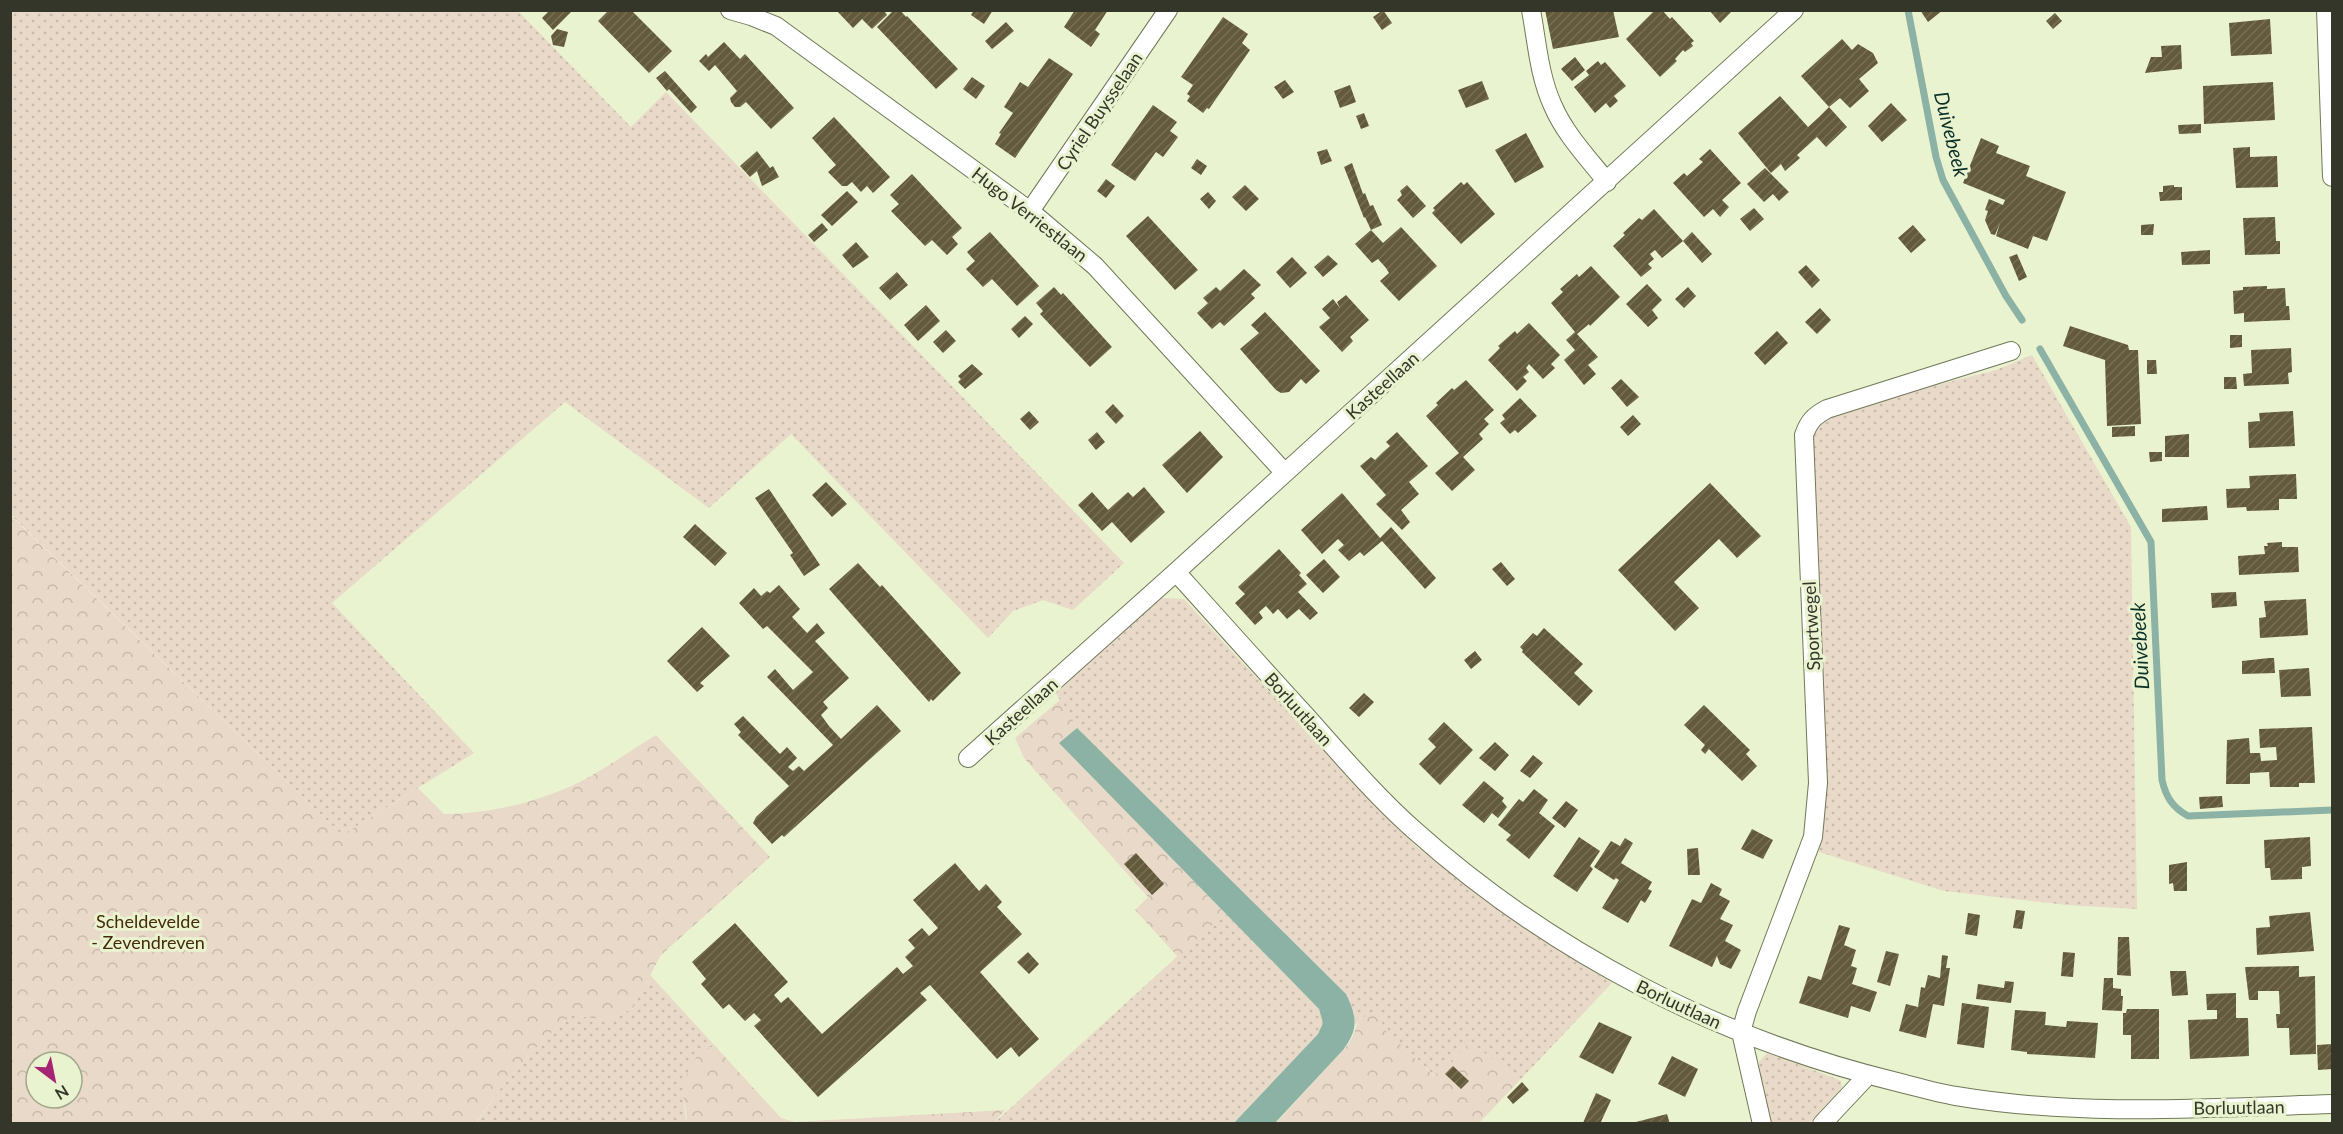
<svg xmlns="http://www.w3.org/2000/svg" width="2343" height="1134" font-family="Lato,sans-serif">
<defs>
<pattern id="grass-dots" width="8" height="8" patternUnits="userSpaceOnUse" patternTransform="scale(1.5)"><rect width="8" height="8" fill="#e9d9c8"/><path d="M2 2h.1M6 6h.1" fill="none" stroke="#c8bbac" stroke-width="1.8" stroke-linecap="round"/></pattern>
<pattern id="forest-crowns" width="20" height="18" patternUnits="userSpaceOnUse" patternTransform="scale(1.5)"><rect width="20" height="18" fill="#e9d9c8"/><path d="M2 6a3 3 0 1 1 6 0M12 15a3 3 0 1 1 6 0" fill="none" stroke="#c8bbac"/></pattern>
<pattern id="building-hatch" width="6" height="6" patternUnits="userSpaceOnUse" patternTransform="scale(1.5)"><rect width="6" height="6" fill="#63593b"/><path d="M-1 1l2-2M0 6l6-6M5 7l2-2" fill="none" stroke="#766e55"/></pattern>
</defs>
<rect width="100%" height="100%" fill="#eaf3d0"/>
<!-- grass -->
<path fill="url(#grass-dots)" d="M10,11H518L631,127L666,92L1124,563L1073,610L1043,600L1013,611L988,638L791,434L709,508L565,402L332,603L474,753L342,835L11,515Z
M2032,355L2131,527L2137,909L2067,905L1944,891L1819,852L1824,812L1812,440L1815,427L1842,409L1996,370Z
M1160,598L1184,599L1367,798L1416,846L1495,907L1558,950L1612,983L1520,1080L1471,1043L1435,1076L1382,1028L1362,1017L1355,1025L1354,1012L1077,728L1055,692Z
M1225,913L1319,1009L1323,1023L1318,1034L1234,1123L993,1124Z
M650,975L716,1047L704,1048L683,1091L686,1123L476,1124L500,1089L542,1041L572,1015L606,1020L632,1009Z
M1767,1053L1832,1077L1841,1081L1842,1088L1809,1123H1770L1759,1070V1062Z"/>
<!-- forest -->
<path fill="url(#forest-crowns)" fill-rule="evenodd" d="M10,515L342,835L418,788L444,814C486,814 530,804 569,787C597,775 629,751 656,735L770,857L661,955L632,1009L606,1020L572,1015L542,1041L500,1089L476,1123H11ZM36,1062H72V1098H36Z
M1061,699L1077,728L1059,743L1225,913L1178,957L1135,910L1148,897L1024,758L1015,738Z
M1373,1013L1382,1019L1383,1028L1434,1076L1471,1043L1520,1080L1479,1123L1275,1124L1343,1050C1346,1047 1350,1042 1352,1038C1360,1022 1353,1020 1373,1013Z
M716,1047L781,1118L795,1122L1005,1110L993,1124L686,1123C688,1112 683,1102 683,1090C684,1075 694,1059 704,1048Z"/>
<!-- water -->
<path fill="#8bb2a4" d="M1077,728L1346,994C1357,1017 1359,1029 1343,1050L1275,1123H1234L1318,1034L1323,1023L1319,1009L1059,743Z"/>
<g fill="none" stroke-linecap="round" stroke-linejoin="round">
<!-- stream -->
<path stroke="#8bb2a4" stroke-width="7" d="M1908,10L1936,157L1943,180L2006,296L2022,320
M2040,349L2151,542L2162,780C2166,797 2172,807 2188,816L2332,810"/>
</g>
<!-- building -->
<path fill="url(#building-hatch)" d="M550,10H573L553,30L542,18Z
M609,10H631L672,51L649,73L598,21Z
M836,10H887L885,12L887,15L872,29L862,19L853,28Z
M894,10H900L906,17L907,16L958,69L936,89L877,27Z
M974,10H993L984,24L971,15Z
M1075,10H1108L1095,30L1100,34L1091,47L1064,27Z
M1383,10L1392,23L1382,30L1373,17Z
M1545,10H1613L1619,37L1553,49Z
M1655,10H1662L1670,19L1672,17L1694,41L1691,43L1693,46L1685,52L1683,50L1675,59L1677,61L1660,77L1626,39Z
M1709,10H1733L1720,23Z
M1920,10H1943L1928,22Z
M2055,13L2062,21L2053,29L2046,21Z
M1223,17L1248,34L1242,43L1250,50L1209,109L1207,108L1203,113L1187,101L1190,96L1187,94L1193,85L1181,77Z
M2270,19L2272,54L2231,56L2229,23Z
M1006,22L1014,31L992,49L985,41Z
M557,29L568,32L564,47L553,45L551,36Z
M1842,39L1852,50L1858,44L1873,53L1878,63L1859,79L1869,91L1850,108L1840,98L1829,107L1847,127L1826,147L1817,137L1797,155L1800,158L1785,171L1781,164L1771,173L1738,133L1780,96L1808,127L1819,117L1829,107L1801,76Z
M724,42L740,59L745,54L794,108L771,129L746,102L740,107H735L731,102L730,98L737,91L715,65L709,71L699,61L706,54L708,57Z
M2181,45L2182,69L2145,73L2151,57H2162L2161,46Z
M1575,57L1585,70L1572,81L1561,69Z
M1049,58L1073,74L1015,158L995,144L1001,134L999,133L1013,113L1004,107L1020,82L1028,87Z
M1598,61L1601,65L1605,62L1626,86L1614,96L1618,101L1610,108L1606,103L1595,113L1574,87L1589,75L1586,71Z
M665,71L697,107L691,113L669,89L667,91L656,78Z
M972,77L985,86L976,99L963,89Z
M1285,80L1294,92L1283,99L1274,87Z
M1482,81L1489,99L1466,108L1458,90Z
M2273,82L2275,120L2204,124L2203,86Z
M1350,85L1356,102L1340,108L1334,91Z
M1891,103L1907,120L1882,142L1868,126Z
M1153,105L1177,122L1170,131L1178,137L1163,157L1156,152L1135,181L1111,165Z
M1364,113L1369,126L1361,129L1356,116Z
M834,117L890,177L873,193L867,186L861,192L852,182L847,186H842L828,172L836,165L812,138Z
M2201,124V133L2179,134L2178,125Z
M1526,133L1544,167L1515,183L1495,150Z
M1981,138L1999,146L1996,153L2030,166L2026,176L2066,192L2047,241L2033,236L2028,249L1996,236L2000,223L1995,235L1991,234L1985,220L1988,211L1985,210L1989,199L2003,205L2005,200L1963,183Z
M2250,147V157L2277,156L2278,187L2236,188L2233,148Z
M1327,149L1332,161L1321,165L1317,152Z
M1710,149L1741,183L1722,200L1729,207L1720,217L1713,209L1704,217L1673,183L1684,173L1687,176L1703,162L1699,159Z
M757,151L770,168L773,166L779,177L762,186L757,171L750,177L740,166Z
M1197,159L1207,166L1201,175L1191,168Z
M1352,163L1363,194L1365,193L1370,206L1373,205L1382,225L1371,230L1365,217L1364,218L1344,167Z
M1765,168L1789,192L1779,201L1773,194L1764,202L1747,184Z
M912,174L962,228L952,237L958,244L947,255L932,240L925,246L891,211L899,204L890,195Z
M1106,179L1115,186L1106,198L1097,191Z
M1461,182L1464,185L1467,182L1495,214L1461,244L1432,213L1435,210L1433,208Z
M1245,185L1259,199L1246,211L1232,197Z
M1407,185L1426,206L1413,218L1397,200L1402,195L1400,191Z
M2174,185V187H2182V200L2160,201L2159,192H2163V186Z
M847,191L858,202L832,226L821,215Z
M1208,192L1216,201L1209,209L1200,199Z
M1754,208L1764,219L1750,231L1740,219Z
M1654,209L1683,241L1662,258L1655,250L1650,254L1654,259L1648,264L1652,268L1641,277L1613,246L1625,235L1623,233L1639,218L1642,220Z
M1148,216L1198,270L1175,290L1126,236Z
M2275,217L2276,241H2280V254L2245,255L2243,218Z
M822,223L828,230L814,242L808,235Z
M2154,224L2153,235H2141V225Z
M1913,225L1926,240L1911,253L1898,238Z
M1401,227L1437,266L1399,301L1380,281L1389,273L1386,268L1378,259L1372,263L1355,244L1371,230L1383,243Z
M990,232L1039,286L1017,306L992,279L983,287L966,269L975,261L967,252Z
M1692,232L1712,254L1702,263L1683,241Z
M856,242L869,257L853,268L842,255Z
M2210,250V264L2182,265L2181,252Z
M2017,254L2027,277L2019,281L2009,257Z
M1328,255L1338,264L1323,277L1314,267Z
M1292,257L1307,273L1290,288L1276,272Z
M1806,265L1820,280L1812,288L1798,272Z
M1591,266L1620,297L1590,326L1589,324L1577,334L1598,357L1588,365L1596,374L1584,385L1564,360L1575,350L1566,340L1575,332L1551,303L1563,292L1560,289L1577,274L1579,277Z
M1244,269L1261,285L1251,294L1255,298L1224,326L1220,322L1212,329L1197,313L1208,303L1203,298L1216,287L1220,291Z
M897,272L908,285L890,300L879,288Z
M1647,284L1662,300L1652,310L1658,318L1648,327L1626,304Z
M2267,286V289L2285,288L2286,306H2289L2290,320L2244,322V313L2234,314L2233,291L2243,290V287Z
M1054,287L1061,295L1063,293L1112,347L1090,367L1040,314L1043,311L1036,303Z
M1688,287L1696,296L1684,308L1675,299Z
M1346,295L1369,320L1350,337L1353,341L1342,352L1319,327L1330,318L1322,309L1333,299L1340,308L1337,302Z
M926,305L940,321L918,341L904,325Z
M1820,308L1831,320L1817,334L1805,322Z
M1265,312L1320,371L1306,384L1301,379L1289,392L1281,393L1276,390L1240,349L1259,333L1251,325Z
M1025,316L1033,324L1019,338L1011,329Z
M1529,323L1560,355L1551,364L1555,368L1543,379L1529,364L1526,368L1529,372L1523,377L1527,381L1517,391L1488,360L1500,348L1498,346L1515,331L1517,334Z
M2070,326L2128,345L2129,350H2138L2141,424L2107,426L2105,360L2063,346Z
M946,330L956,341L943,353L933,342Z
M1777,331L1788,343L1765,365L1754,353Z
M2230,335H2242V347L2230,348Z
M2291,348L2292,372L2288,373L2289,384L2244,386L2243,374L2252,373L2251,350Z
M2147,360H2156L2157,374H2147Z
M972,364L983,374L965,389L958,382L961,379L958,376Z
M2224,377H2236L2237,389H2224Z
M1621,379L1639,397L1627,407L1611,388Z
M1466,380L1494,410L1484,419L1489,424L1479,434L1483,439L1463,457L1475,470L1452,491L1435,473L1459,453L1426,416L1438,405L1436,403L1452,388L1454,390Z
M1520,398L1537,416L1518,433L1515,430L1510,434L1500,423L1505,419L1502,415Z
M1113,404L1124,416L1116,424L1105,412Z
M1029,411L1039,422L1030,430L1020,419Z
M2293,411L2295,446L2249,448L2248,422L2260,421L2259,413Z
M1633,415L1641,424L1628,436L1620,427Z
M2135,426V436L2112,437V427Z
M1200,431L1223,457L1187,493L1162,465Z
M1097,432L1105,442L1096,450L1088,440Z
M1397,432L1428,466L1409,482L1419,494L1401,510L1410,522L1402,530L1376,504L1386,495L1360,466L1371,457L1375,460L1382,453L1390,446L1386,442Z
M2189,434V457H2165V436Z
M2149,452H2162V461L2150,462Z
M2296,474L2297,499H2279V510L2247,511L2246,507L2227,508L2226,489L2250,488L2249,476Z
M826,482L847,504L832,517L812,495Z
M1710,483L1761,536L1737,558L1719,539L1674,582L1699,608L1675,631L1618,570Z
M1144,487L1165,512L1131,543L1112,522L1102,531L1078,505L1092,492L1108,510L1128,492L1133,497Z
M769,489L820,565L804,576L790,555L793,553L755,498Z
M1342,493L1380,538L1391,527L1436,578L1425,589L1382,541L1364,556L1360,552L1349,561L1338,550L1344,545L1338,539L1322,554L1301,530Z
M2207,506L2208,520L2162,522V509Z
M695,524L727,553L715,566L683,537Z
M2282,542V547H2298L2299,572L2239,575L2238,556L2265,554L2264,546H2268L2267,543Z
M1279,549L1301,573L1299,575L1307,584L1298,592L1318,613L1310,620L1299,609L1287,619L1278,609L1273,614L1266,606L1259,612L1263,618L1255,625L1235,603L1245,594L1238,587Z
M1324,559L1340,577L1323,593L1306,575Z
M1501,562L1515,579L1507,586L1492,569Z
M858,563L880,587L882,585L961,673L933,701L931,699L929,702L829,589Z
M779,585L800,609L792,617L807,633L817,623L825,633L815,641L849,678L823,702L828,708L821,715L829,726L841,739L877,705L901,731L784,837L782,835L772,844L753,823L756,817L789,786L738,735L741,732L734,724L743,716L780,754L787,747L797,758L788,767L793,771L799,766L804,771L833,745L767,677L775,669L793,690L813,672L767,626L763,629L739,603L754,588L761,596L767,591L770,593Z
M2236,592L2237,606L2212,608L2211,593Z
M2306,599L2308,635L2260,638L2259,618L2266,617L2264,601Z
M702,627L730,656L700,683L704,686L697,692L667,661Z
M1544,628L1583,664L1574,673L1593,691L1579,706L1522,652L1523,650L1520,647L1533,633L1537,636Z
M1475,651L1482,660L1471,669L1464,660Z
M2269,658H2274L2275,673L2242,674V661Z
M2309,668L2311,696L2281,697L2279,670Z
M1364,693L1374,702L1359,717L1349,708Z
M1704,705L1750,750L1746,754L1757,766L1742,781L1709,749L1705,754L1701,750L1705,745L1684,725Z
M1444,722L1473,750L1440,785L1419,764L1436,747L1428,739Z
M2312,727L2315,783H2299V787H2270L2269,772L2250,773V784H2226L2227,740L2249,738L2250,753H2260L2261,761L2277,760L2276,747L2260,748L2259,729Z
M1495,742L1509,755L1495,771L1479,758Z
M1533,755L1543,763L1530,778L1520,771Z
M1484,781L1504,798L1502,801L1507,807L1498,818L1492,813L1484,823L1462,805Z
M1534,789L1548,800L1539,813L1555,826L1529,859L1506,840L1511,835L1498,825L1519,799L1523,802Z
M2222,796L2223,807L2200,809L2199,797Z
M1566,801L1578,810L1565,828L1552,818Z
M1752,829L1773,840L1763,859L1741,849Z
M1579,837L1600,851L1590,866L1593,869L1577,892L1553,876Z
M2310,837L2311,866L2302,867V879L2271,880L2270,868H2265L2264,840Z
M1625,838L1633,843L1621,863L1652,882L1648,889L1652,891L1645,903L1641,900L1628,923L1602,908L1619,880L1616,878L1614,880L1594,867L1611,841L1620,846Z
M1698,848L1700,875H1688L1687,849Z
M1136,853L1164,884L1152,895L1124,864Z
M2187,862V891H2174L2173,883L2169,884V865Z
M955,863L979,891L986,884L1002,902L997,907L1022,934L980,972L1039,1039L1019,1057L1011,1047L997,1059L930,985L920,993L927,1000L818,1097L754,1026L761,1020L754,1013L745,1021L729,1004L723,1009L701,984L706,979L692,962L735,923L788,982L774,995L781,1003L788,997L822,1034L897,967L903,974L913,966L905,957L915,948L908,940L922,928L929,936L938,928L913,900Z
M1711,883L1722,889L1719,895L1730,901L1720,919L1733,925L1725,941L1741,950L1731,969L1720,964L1717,956L1712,967L1669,946L1692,899L1701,903Z
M2016,910L2025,911L2022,929L2013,928Z
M2310,912L2314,951L2257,955L2256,928L2270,927L2269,916Z
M1968,913L1980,915L1977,936L1965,934Z
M1839,925L1850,928L1844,945L1856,950L1851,966L1857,968L1852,984L1877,992L1870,1012L1851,1006L1848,1018L1799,1003L1808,976L1821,980Z
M2118,937H2129L2131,976L2117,975Z
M1886,951L1899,954L1890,986L1877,982Z
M1028,952L1039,964L1029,974L1017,962Z
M2063,952L2075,953L2073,977L2061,976Z
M1942,955L1948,956L1946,968H1950L1944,1006L1933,1004L1926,1038L1899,1031L1906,1004L1918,1007L1921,987L1925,988L1928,975L1940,978Z
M2299,966V977L2315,976L2316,1054L2290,1055L2289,1028H2277L2276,1014H2280L2279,991H2258V1000H2249L2245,967Z
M2170,971H2186L2188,995L2172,996Z
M2104,978H2113V988L2121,989V996H2123L2122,1011L2102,1010Z
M2005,981L2014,982L2011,1003L1976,999L1978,984L2004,988Z
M2236,993V1018H2248L2249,1056L2190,1059L2188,1020L2217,1019V1010H2207L2206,994Z
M1962,1003L1989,1007L1984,1048L1957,1044Z
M2127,1009H2159V1059H2131V1035H2123V1013H2126Z
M2015,1010L2046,1012L2045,1025L2066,1027L2067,1021L2098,1023L2095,1058L2027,1054V1052L2011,1050Z
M1599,1022L1632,1037L1613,1074L1579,1057Z
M2332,1044V1069L2318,1070L2317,1045Z
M1672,1056L1698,1069L1685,1097L1658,1084Z
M1453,1066L1469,1081L1461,1089L1445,1074Z
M1522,1082L1529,1090L1513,1104L1507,1097Z
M1596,1093L1611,1100L1600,1124H1585L1583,1123Z
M1667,1114L1670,1124H1632V1123Z"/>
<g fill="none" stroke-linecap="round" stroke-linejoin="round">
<!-- minor casing -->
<g stroke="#707858" stroke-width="20">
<path id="minor" d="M730,10L751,16L776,26L1030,211L1095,266L1285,473
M1531,10C1537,42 1539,76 1553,106C1565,134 1588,158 1607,182
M2326,10L2332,177
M1030,211L1168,10
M1176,572C1220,621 1263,669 1307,717C1341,755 1375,795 1413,829C1550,952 1719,1039 1897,1082C1917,1087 1937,1093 1956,1096C2080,1117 2208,1108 2332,1104
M968,758L1176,572L1794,10
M1762,1124L1741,1032L1747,1011L1813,837L1818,783L1804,435C1809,421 1814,416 1827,409L2011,351
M1822,1124L1868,1075"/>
</g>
<!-- minor -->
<use href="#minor" stroke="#fff" stroke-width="18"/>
</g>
<g text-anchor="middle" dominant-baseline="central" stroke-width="6" stroke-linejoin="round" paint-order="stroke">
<!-- street labels -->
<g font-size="18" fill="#333629" stroke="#eaf3d0">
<text transform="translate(1099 111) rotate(-56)">Cyriel Buysselaan</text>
<text transform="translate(1030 214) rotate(38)">Hugo Verriestlaan</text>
<text transform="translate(1382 385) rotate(-42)">Kasteellaan</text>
<text transform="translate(1811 626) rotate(-93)">Sportwegel</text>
<text transform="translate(1299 709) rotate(48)">Borluutlaan</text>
<text transform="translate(1021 711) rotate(-42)">Kasteellaan</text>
<text transform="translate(1679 1004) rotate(25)">Borluutlaan</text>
<text transform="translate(2239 1107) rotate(-1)">Borluutlaan</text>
</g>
<!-- park labels -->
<g font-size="18" fill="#452a08" stroke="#eaf3d0">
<text x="148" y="921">Scheldevelde<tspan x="148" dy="21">- Zevendreven</tspan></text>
</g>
<!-- water labels -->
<g font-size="20" font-style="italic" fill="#0c3127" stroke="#eaf3d0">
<text transform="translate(1952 134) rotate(76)">Duivebeek</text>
<text transform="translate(2139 646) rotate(-93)">Duivebeek</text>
</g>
</g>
<!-- border -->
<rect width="2343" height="1134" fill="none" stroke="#333629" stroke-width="24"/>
<!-- north arrow -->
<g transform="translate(54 1080) rotate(148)"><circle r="28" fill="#eaf3d0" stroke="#a1a78d" stroke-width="1.5"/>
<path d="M0-4.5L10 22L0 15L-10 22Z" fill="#a62573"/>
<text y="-9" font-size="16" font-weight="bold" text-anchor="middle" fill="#333629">N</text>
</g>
</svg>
